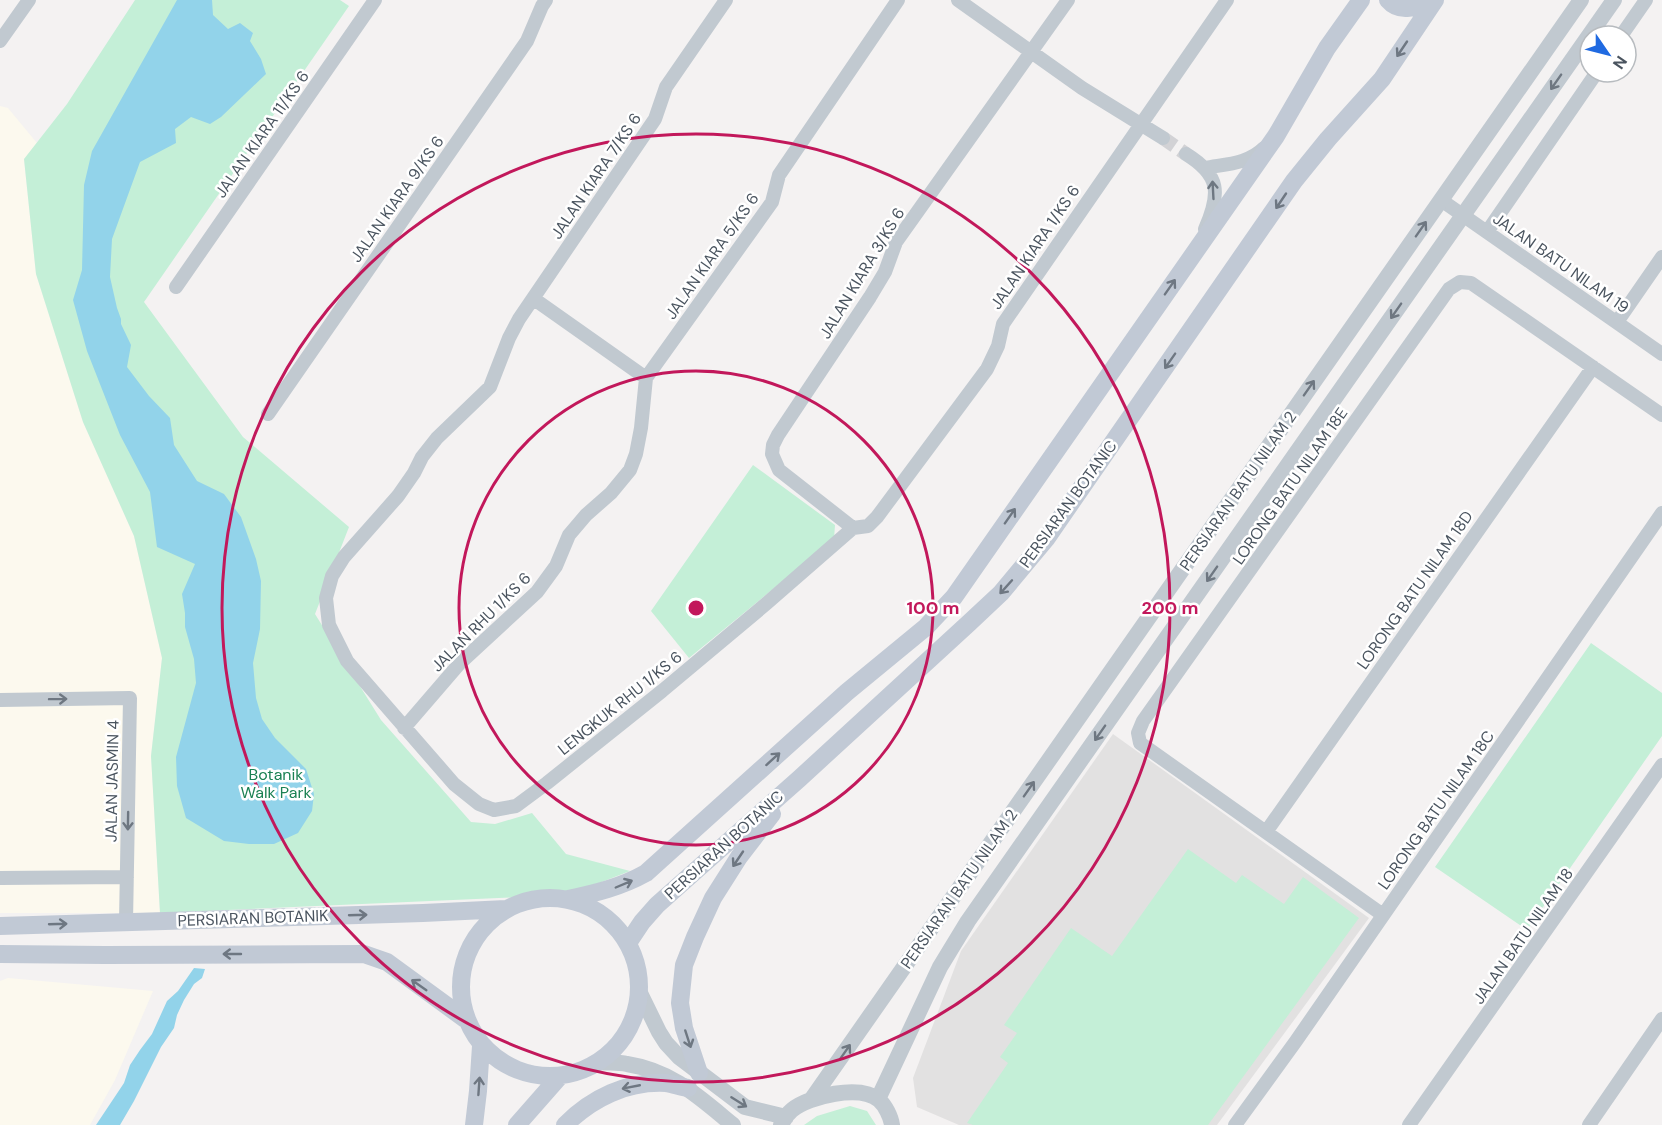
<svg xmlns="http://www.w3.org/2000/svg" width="1662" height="1125" font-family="'DM Sans',sans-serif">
<rect width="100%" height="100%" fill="#f4f2f2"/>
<!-- commercial -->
<path fill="#fcf9ee" d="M0,106L8,108L37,143L24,160L36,274L83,422L134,536L162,658L151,756L160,913H0Z
M8,978L153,991L115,1080L90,1125H0V981Z"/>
<!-- education -->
<path fill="#e2e1e1" d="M1113,734L1369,918L1217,1125H959L917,1107L913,1078L961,951Z"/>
<!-- green -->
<path fill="#c4efd7" d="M135,0H340L349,6L144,302L243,437L349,527L315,614L381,720L471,822L495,824L532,813L566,854L630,871L568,895L160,913L151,756L162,658L134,536L83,422L36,274L24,159L67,104Z
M753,465L835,525L834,539L689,658L651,611Z
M1591,643L1662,693V736L1527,930L1435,867Z
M1188,849L1236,883L1242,875L1284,904L1303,877L1359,918L1208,1125H973L967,1123L1008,1063L1000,1057L1017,1033L1004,1025L1071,928L1112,956Z
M850,1106L867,1111L876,1125H804L817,1116Z"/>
<!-- water -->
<path fill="#92d3ea" d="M177,0H212L213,15L228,29L240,23L253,33L250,41L261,59L266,74L221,117L210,124L191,117L175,129L176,143L140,162L112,239L110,277L117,308L121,319V324L131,345L127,367L149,396L170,418L174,445L197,481L224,494L241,517L256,559L261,581L260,629L253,663L256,698L262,719L275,738L306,769L314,794L312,811L298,833L274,844H249L224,841L186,818L177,786L176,757L196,683L194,659L185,627V613L182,594L195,564L157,547L150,492L120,435L87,351L73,300L82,270L84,185L92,151Z
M194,968L205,969L202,978L194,984L184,1000L177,1015L174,1028L161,1047L134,1101L120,1125H96L124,1083L130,1065L140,1050L152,1034L167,1001L178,991Z"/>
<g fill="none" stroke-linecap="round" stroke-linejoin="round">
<!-- minor-tunnel -->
<path stroke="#d2d2d5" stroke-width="14" stroke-dasharray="14 7" stroke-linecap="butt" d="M1163,138L1186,154"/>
<!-- minor -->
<path stroke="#c1c9d0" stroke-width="14" d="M726,0L666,87L655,119L519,319L509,338L490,387L437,438L422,457L414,473L398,496L344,557L332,576L326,598L329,625L347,661L454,784L479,804L494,810L516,806L547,783L662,691L767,603L853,528
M958,0L1082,88L1163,138
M1621,36L1646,0
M0,41L29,0
M1186,154C1220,175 1221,193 1205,229
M1205,168C1226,164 1248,164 1264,148
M1441,200L1662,354
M1487,232L1597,72
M176,287L375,0
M534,299L646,378
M1617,322L1662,257
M268,414L527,41L542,6L546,0
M853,528L779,470L772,454L773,445L778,435L870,297L885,272L896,242L1068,0
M853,528L868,526L877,517L987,369L998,346L1003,324L1227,0
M0,700L130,698L126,922
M404,728L460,663L537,592L556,566L569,535L586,515L611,493L630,470L636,454L641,428L646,378L772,202L779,175L898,0
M1266,832L1593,367
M0,878L127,877
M1383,915L1140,743L1138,733L1143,721L1449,289L1460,282L1471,283L1662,415
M1235,1125L1296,1041L1662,513
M1409,1125L1662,765
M1589,1125L1662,1019"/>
<!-- tertiary -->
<path stroke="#c1c9d0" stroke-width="16" d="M639,991L659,1032L666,1043L679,1057L745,1107L786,1117
M599,1062C608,1063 618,1062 627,1064C672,1071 699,1097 733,1125
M878,1099L940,967L968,921L1614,0
M811,1100L1581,0
M781,1125C784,1119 787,1114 792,1110C809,1096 860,1084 879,1100C885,1105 891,1117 892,1125"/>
<!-- secondary -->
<path stroke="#c1c9d5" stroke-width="18" d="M1388,0C1400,14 1417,7 1432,0
M461 987a89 89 0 1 1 178 0a89 89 0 1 1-178 0Z
M568,899C596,893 621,887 646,873L847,692L926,627L954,597L1276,136L1327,48L1361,0
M0,926L423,913L506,909
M628,943L642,922L657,905L799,779L969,623L1001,593L1046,539L1294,181L1328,139L1382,79L1435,0
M0,954L105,955L364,954L387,962L465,1019
M699,1073L684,1028L680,1003L684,965L695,937L713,898L739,857L772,814
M474,1125L478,1091L481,1046
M517,1125L560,1076
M565,1125C592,1098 627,1081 666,1083C673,1084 681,1087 688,1088"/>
</g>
<!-- one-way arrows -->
<defs><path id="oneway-shaft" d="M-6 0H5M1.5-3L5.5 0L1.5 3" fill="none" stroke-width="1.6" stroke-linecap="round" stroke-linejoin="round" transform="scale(1.5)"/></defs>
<g stroke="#6e7782">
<use href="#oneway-shaft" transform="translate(1402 49) rotate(124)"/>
<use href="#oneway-shaft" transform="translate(1281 201) rotate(124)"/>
<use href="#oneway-shaft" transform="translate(1170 287) rotate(-55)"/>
<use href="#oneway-shaft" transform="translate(1170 361) rotate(125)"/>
<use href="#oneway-shaft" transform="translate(1010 516) rotate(-55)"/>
<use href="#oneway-shaft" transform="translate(1006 587) rotate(132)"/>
<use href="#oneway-shaft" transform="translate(773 759) rotate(-42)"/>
<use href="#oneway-shaft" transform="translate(738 859) rotate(124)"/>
<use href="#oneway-shaft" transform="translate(624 884) rotate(-23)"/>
<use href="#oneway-shaft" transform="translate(358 915) rotate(-2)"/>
<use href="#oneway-shaft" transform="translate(58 924) rotate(-2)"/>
<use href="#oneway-shaft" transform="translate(232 954) rotate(180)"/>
<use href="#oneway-shaft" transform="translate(419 985) rotate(-145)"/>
<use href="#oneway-shaft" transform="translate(688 1039) rotate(72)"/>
<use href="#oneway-shaft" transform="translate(479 1086) rotate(-86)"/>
<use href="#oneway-shaft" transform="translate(631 1087) rotate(169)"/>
</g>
<g stroke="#6e7781">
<use href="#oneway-shaft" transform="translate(1556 82) rotate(125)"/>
<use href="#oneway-shaft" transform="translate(1213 190) rotate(-93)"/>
<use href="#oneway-shaft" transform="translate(1421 229) rotate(-55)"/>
<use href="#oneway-shaft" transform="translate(1396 311) rotate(125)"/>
<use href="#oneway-shaft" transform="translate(1309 388) rotate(-55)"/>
<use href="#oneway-shaft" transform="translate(1212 574) rotate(125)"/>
<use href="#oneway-shaft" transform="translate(58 699) rotate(-1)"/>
<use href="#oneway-shaft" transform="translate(1100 733) rotate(125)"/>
<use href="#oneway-shaft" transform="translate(1029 789) rotate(-55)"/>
<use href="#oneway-shaft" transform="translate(128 821) rotate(91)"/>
<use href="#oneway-shaft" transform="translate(845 1052) rotate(-55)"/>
<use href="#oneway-shaft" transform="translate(739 1102) rotate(32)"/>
</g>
<!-- distance rings -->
<g fill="none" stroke="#c2185b" stroke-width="3">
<circle cx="696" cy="608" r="237"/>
<circle cx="696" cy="608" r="474"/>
</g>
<g text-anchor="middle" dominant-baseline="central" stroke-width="5" stroke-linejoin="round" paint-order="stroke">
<!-- street labels -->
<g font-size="16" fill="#4a545f" stroke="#fff">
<text transform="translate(262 134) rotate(-55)">JALAN KIARA 11/KS 6</text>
<text transform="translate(596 176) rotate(-56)">JALAN KIARA 7/KS 6</text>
<text transform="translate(397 199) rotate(-55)">JALAN KIARA 9/KS 6</text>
<text transform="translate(1035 247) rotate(-56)">JALAN KIARA 1/KS 6</text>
<text transform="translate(712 256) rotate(-55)">JALAN KIARA 5/KS 6</text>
<text transform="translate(1561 263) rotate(35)">JALAN BATU NILAM 19</text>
<text transform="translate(862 273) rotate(-59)">JALAN KIARA 3/KS 6</text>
<text transform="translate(1290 486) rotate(-55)">LORONG BATU NILAM 18E</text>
<text transform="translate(1238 491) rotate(-55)">PERSIARAN BATU NILAM 2</text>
<text transform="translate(1068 504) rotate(-54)">PERSIARAN BOTANIC</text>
<text transform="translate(1415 590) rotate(-55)">LORONG BATU NILAM 18D</text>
<text transform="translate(481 622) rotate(-45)">JALAN RHU 1/KS 6</text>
<text transform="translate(620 703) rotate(-39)">LENGKUK RHU 1/KS 6</text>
<text transform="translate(112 781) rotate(-89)">JALAN JASMIN 4</text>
<text transform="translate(1436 810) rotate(-55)">LORONG BATU NILAM 18C</text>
<text transform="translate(724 845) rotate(-42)">PERSIARAN BOTANIC</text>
<text transform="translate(959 889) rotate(-55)">PERSIARAN BATU NILAM 2</text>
<text transform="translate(253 918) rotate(-2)">PERSIARAN BOTANIK</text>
<text transform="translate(1523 936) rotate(-55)">JALAN BATU NILAM 18</text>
</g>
<!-- park labels -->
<g font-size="16" fill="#1b8153" stroke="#fff">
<text x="276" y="774">Botanik<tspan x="276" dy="18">Walk Park</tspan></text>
</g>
</g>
<circle cx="696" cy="608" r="9" fill="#c2185b" stroke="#fff" stroke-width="3"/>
<g font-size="18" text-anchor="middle" font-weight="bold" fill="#c2185b" stroke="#fff" stroke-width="5" stroke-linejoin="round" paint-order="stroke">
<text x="933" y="614">100 m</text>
<text x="1170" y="614">200 m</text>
</g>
<!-- north arrow -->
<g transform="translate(1608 54) rotate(125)"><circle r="28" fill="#ffffff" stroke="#b7bbbf" stroke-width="1.5"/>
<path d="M0-4.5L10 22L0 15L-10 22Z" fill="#206ae1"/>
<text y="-9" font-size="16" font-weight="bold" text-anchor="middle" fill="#4a545f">N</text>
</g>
</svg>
